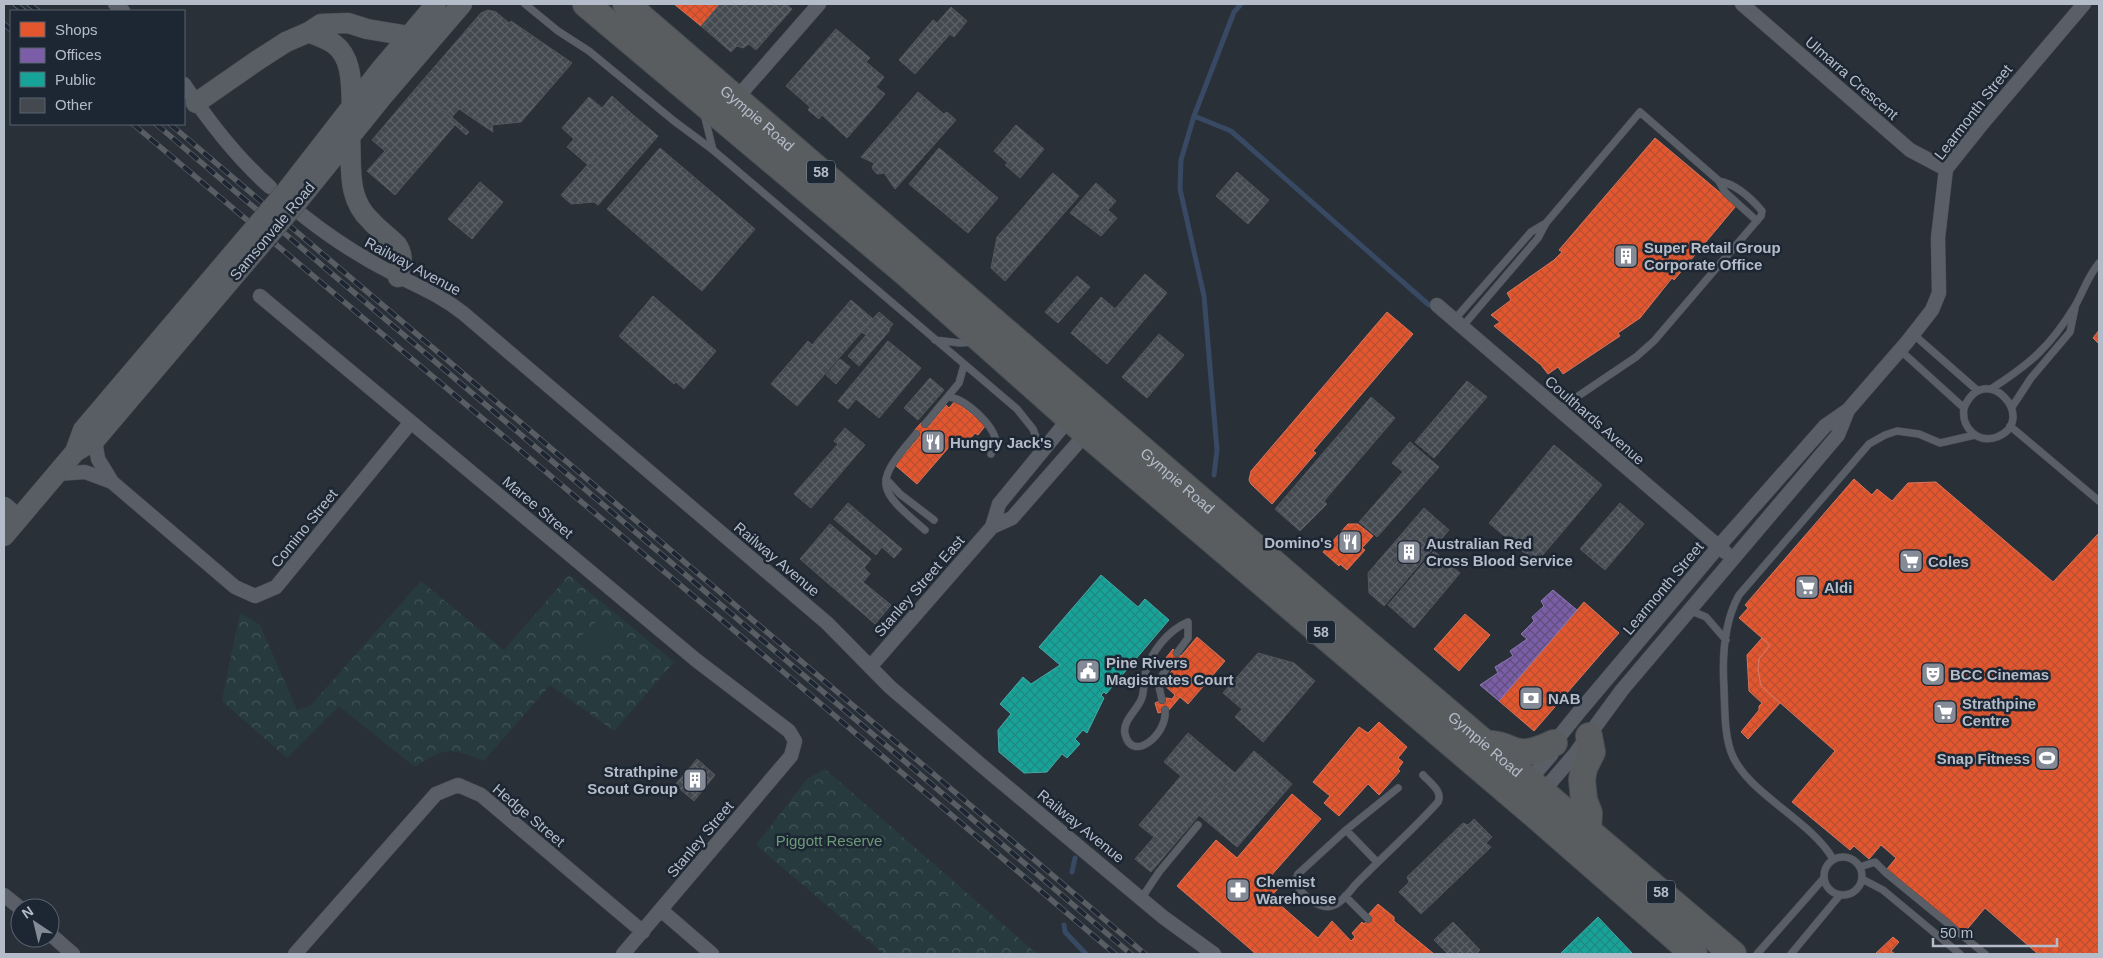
<svg xmlns="http://www.w3.org/2000/svg" width="2103" height="958" font-family="Arial,sans-serif">
<defs>
<pattern id="park-crowns" width="20" height="18" patternUnits="userSpaceOnUse" patternTransform="scale(1.25)"><rect width="20" height="18" fill="#273a3e"/><path d="M2 6a3 3 0 1 1 6 0M12 15a3 3 0 1 1 6 0" fill="none" stroke="#445559"/></pattern>
<pattern id="shops-cross-hatch" width="8" height="8" patternUnits="userSpaceOnUse" patternTransform="scale(1.25)"><rect width="8" height="8" fill="#e4572e"/><path d="M0 0l8 8M0 8l8-8" fill="none" stroke="#b84f32"/></pattern>
<pattern id="offices-cross-hatch" width="8" height="8" patternUnits="userSpaceOnUse" patternTransform="scale(1.25)"><rect width="8" height="8" fill="#7b5ea7"/><path d="M0 0l8 8M0 8l8-8" fill="none" stroke="#5f4f7c"/></pattern>
<pattern id="public-cross-hatch" width="8" height="8" patternUnits="userSpaceOnUse" patternTransform="scale(1.25)"><rect width="8" height="8" fill="#17a398"/><path d="M0 0l8 8M0 8l8-8" fill="none" stroke="#1f8881"/></pattern>
<pattern id="building-cross-hatch" width="8" height="8" patternUnits="userSpaceOnUse" patternTransform="scale(1.25)"><rect width="8" height="8" fill="#444950"/><path d="M0 0l8 8M0 8l8-8" fill="none" stroke="#5d6168"/></pattern>
</defs>
<rect width="100%" height="100%" fill="#2a3038"/>
<!-- park -->
<path fill="url(#park-crowns)" d="M569,575L674,662L614,731L550,685L484,761C451,748 445,746 415,767L339,706L287,758L222,701L240,613L260,625L297,710L310,706L421,581L504,650Z
M825,769L1037,954H884L756,845L807,779Z"/>
<!-- garden -->
<path fill="#273a3e" d="M597,621L612,637L592,656L577,640Z"/>
<!-- shops -->
<path fill="url(#shops-cross-hatch)" stroke="#d6755c" d="M674,4H720L701,26Z
M1655,138L1736,206L1674,280L1672,278L1640,318L1618,333L1620,336L1563,374L1558,367L1548,374L1541,365L1494,326L1500,322L1491,315L1511,300L1507,293L1554,260L1562,252L1559,250Z
M1387,312L1413,334L1313,451L1316,453L1272,504L1251,484L1249,480L1251,471Z
M2099,330V344L2093,338Z
M955,401L986,425L978,435L975,433L964,446L956,439L917,484L895,465L919,437L913,432L922,422L928,427L946,405L949,408Z
M1854,479L1872,495L1877,489L1892,501L1908,483L1936,482L2053,582L2099,533V954H2038L1985,908L1963,934L1887,869L1896,858L1881,845L1869,859L1854,846L1850,850L1792,802L1835,751L1761,686L1758,670L1759,659L1770,645L1739,618L1748,608L1745,605Z
M1348,524H1358L1373,536L1362,548L1365,550L1347,570L1340,564L1339,566L1323,552Z
M1584,602L1619,633L1534,731L1499,701Z
M1465,614L1490,635L1459,671L1434,649Z
M1197,637L1225,661L1188,704L1180,697L1169,710L1158,713L1155,703L1166,698L1172,699L1175,695L1162,683L1175,667L1165,659L1173,649L1181,656Z
M1762,638L1770,645L1759,659L1758,670L1761,686L1780,703L1748,739L1741,732L1759,710V706L1762,703L1749,691L1747,655Z
M1379,722L1407,747L1398,758L1403,762L1398,769L1400,771L1379,795L1368,784L1339,816L1324,803L1330,796L1313,782L1359,727L1368,733Z
M1292,794L1321,819L1269,878L1279,887L1271,897L1318,938L1332,921L1351,941L1355,937L1352,933L1362,922L1364,924L1368,919L1367,916L1378,904L1394,917V921L1434,954H1256L1177,886L1216,840L1237,858Z
M1893,937L1899,942L1891,951L1895,954H1875Z"/>
<!-- offices -->
<path fill="url(#offices-cross-hatch)" stroke="#8c7ab1" d="M1553,590L1577,610L1499,701L1480,685L1498,673L1495,667L1513,656L1510,651L1527,639L1521,634L1534,621L1532,617L1544,606L1541,601Z"/>
<!-- public -->
<path fill="url(#public-cross-hatch)" stroke="#46aaa7" d="M1101,575L1138,607L1145,599L1169,620L1106,694L1104,692L1101,695L1104,698L1087,733L1083,730L1075,739L1080,744L1067,758L1062,754L1047,772L1024,773L999,752L998,730L1011,714L1000,704L1023,677L1031,684L1060,665L1039,647Z
M1598,917L1633,954H1560Z"/>
<g fill="none" stroke-linecap="round" stroke-linejoin="round">
<!-- stream -->
<path stroke="#384963" stroke-width="5" d="M1194,116L1231,131L1429,305
M1214,475L1217,450L1204,296L1180,189L1181,160L1194,116L1234,12L1241,4
M1072,872L1075,858
M1064,925L1065,932L1086,954"/>
</g>
<!-- building -->
<path fill="url(#building-cross-hatch)" stroke="#52575f" d="M720,4H786L792,9L756,50L749,44L743,48L737,46L731,52L701,26Z
M951,7L967,21L954,37L950,34L915,74L899,60L933,20L937,23Z
M488,10L496,12L509,23L511,21L572,63L521,122L492,125L493,132L459,109L452,117L417,87L481,13Z
M836,29L870,58L866,62L884,77L876,87L885,94L847,138L822,115L819,119L808,110L810,107L786,86Z
M417,87L469,132L466,135L455,125L395,195L367,171L385,151L372,140Z
M918,92L944,114L947,112L956,120L895,189L884,173L877,174L875,172L872,168L874,163L861,157Z
M612,96L632,114L588,165L567,147L574,139L562,128L589,97L602,108Z
M632,114L658,136L598,205L594,202L571,204L561,195Z
M1016,125L1044,149L1020,178L1005,165L1008,163L994,151Z
M660,148L755,229L702,291L607,209Z
M939,148L998,198L968,233L909,184Z
M1237,172L1269,200L1248,224L1216,196Z
M1053,173L1079,196L1005,281L991,268L997,237Z
M480,182L503,202L472,239L448,219Z
M1096,183L1116,201L1108,210L1117,218L1101,236L1070,213Z
M1145,274L1167,293L1107,364L1071,333L1101,297L1115,309Z
M1077,276L1090,287L1058,323L1045,312Z
M653,296L716,351L684,389L676,382L674,384L619,336Z
M851,300L873,319L797,406L771,384L808,341L812,345Z
M879,312L893,324L889,329L890,330L859,366L848,356L866,335L861,332Z
M1159,334L1184,355L1147,398L1122,377Z
M888,341L921,368L879,418L856,399L848,409L838,401Z
M840,359L850,367L836,384L826,375Z
M930,378L944,390L918,420L904,408Z
M1467,381L1487,397L1434,458L1415,442Z
M1371,397L1395,418L1324,501L1327,504L1300,531L1275,509Z
M845,428L865,445L811,508L794,494L838,444L834,441Z
M1410,442L1439,467L1377,537L1359,522L1403,472L1392,463Z
M1554,445L1602,485L1536,563L1489,523Z
M848,503L902,549L894,558L882,547L876,555L834,519Z
M1620,503L1644,524L1605,570L1580,549Z
M1424,508L1449,530L1384,606L1369,593L1368,573Z
M830,524L871,559L864,568L870,574L863,582L891,605L875,624L800,559Z
M1434,551L1460,573L1414,628L1388,605Z
M1258,653L1294,663L1315,681L1263,742L1235,717L1242,709L1223,693Z
M1188,733L1235,773L1151,872L1135,859L1154,837L1139,825L1181,776L1164,762Z
M1254,751L1292,784L1237,847L1199,815Z
M697,759L715,775L694,801L675,785Z
M1474,819L1492,837L1486,843L1491,847L1421,914L1399,892L1409,882L1407,877L1463,823L1468,825Z
M1453,922L1480,950L1476,954H1448L1434,940Z"/>
<g fill="none" stroke-linecap="round" stroke-linejoin="round">
<!-- lane casing -->
<g stroke="#484c53" stroke-width="8">
<path id="lane" d="M525,4L558,31L589,51L674,121L713,150L1017,409L1033,429L1042,453
M704,114L713,150
M1454,320L1531,232L1546,223
M1462,327L1538,238L1546,223L1640,112L1719,181L1725,192L1757,221
M1913,334L1978,391
M935,340L960,343L974,342
M1900,350L1964,408C1961,427 1977,444 1997,437C2040,420 1985,358 1964,408
M1991,389C2030,364 2050,347 2075,306C2083,292 2088,276 2099,263
M948,397C965,398 994,425 996,442L991,454
M2012,407L2031,378L2070,332L2075,308
M1559,409L1636,357L1654,341L1761,216L1762,211C1751,198 1735,184 1719,181
M925,424L959,383L964,365
M2010,426L2099,501
M916,434C873,484 876,488 925,530
M886,479L900,494L934,520
M1689,610L1706,617L1726,640
M1162,700L1158,682L1170,663
M1165,710C1168,734 1132,764 1125,734C1122,722 1136,711 1141,700C1145,692 1143,683 1145,674C1150,653 1168,630 1188,622V638L1177,653
M1398,788L1346,830L1298,874L1295,882C1301,894 1319,910 1332,906C1342,903 1349,892 1355,885C1382,857 1412,831 1438,802C1443,791 1430,783 1423,775
M1346,830L1377,862
M1824 876a19 19 0 1 1 38 0a19 19 0 1 1-38 0Z
M1833,859C1810,819 1746,793 1731,752C1724,732 1725,709 1724,688C1722,657 1724,622 1739,595L1869,444L1885,435L1897,431L1919,434L1940,443L1975,435
M1860,867L1875,862L1886,873L1985,954
M1862,879L1883,890L1960,954
M1345,896L1368,919
M1141,899L1159,872L1198,825
M1757,954L1824,878
M1791,954L1840,895"/>
</g>
<!-- street casing -->
<g stroke="#484c53" stroke-width="15">
<path id="street" d="M115,4L123,11
M1742,4L1910,150L1946,169
M184,84C209,122 236,157 270,187
M736,99L819,4
M301,214C331,238 362,258 396,275C421,288 440,295 463,313L827,623L890,687L981,765L1163,917L1214,954
M260,296L696,660L789,731L795,741L791,756L623,954
M1437,305L1725,552
M95,440L98,459L112,482L235,587L255,596L276,587L411,422
M57,474L85,472L112,482
M992,527L999,504L1072,415
M870,667L992,527L1012,518L1089,430
M1526,784L1551,755L1554,743L1579,712L1719,546L1825,426L1848,410L1907,342L1932,310L1939,293L1938,238L1946,169L1982,124L2084,4
M1538,797L1575,754L1622,690L1838,435L1848,410
M4,895L20,908
M661,910L712,954
M50,934L73,954
M295,954L436,794L458,785L481,795L643,932"/>
</g>
<!-- secondary casing -->
<g stroke="#484c53" stroke-width="21">
<path id="secondary" d="M309,32C317,36 327,39 334,44C353,58 351,86 352,107
M196,103L258,60L286,42L309,32L321,24L348,23L367,29L409,36
M350,136C352,167 346,198 371,221C379,230 389,237 397,245C404,256 402,265 398,277
M287,190L381,69L436,4
M299,200L383,96L462,4
M75,452L83,430L246,238
M4,507L18,519
M4,536L75,452L95,440L258,248"/>
</g>
<!-- highway casing -->
<g stroke="#474c53" stroke-width="28">
<g id="highway">
<path d="M586,4L907,274L1086,433L1528,809L1694,954"/>
<path id="s1" d="M626,4L1333,614L1733,954"/>
<path d="M1492,744C1503,745 1506,748 1515,751C1529,755 1542,748 1554,743"/>
<path d="M1588,830L1589,813L1584,800L1582,780L1584,768L1592,752L1589,736"/>
</g>
</g>
<!-- lane -->
<use href="#lane" stroke="#5a5e66" stroke-width="7"/>
<!-- street -->
<use href="#street" stroke="#5a5e66" stroke-width="14"/>
<!-- secondary -->
<use href="#secondary" stroke="#595d64" stroke-width="20"/>
<!-- highway -->
<use href="#highway" stroke="#5a5d60" stroke-width="26"/>
<!-- rail casing -->
<g stroke="#595d64" stroke-width="5.5">
<path id="rail" d="M15,4L24,11
M29,4L38,11
M4,24L11,30
M133,124L781,670L1115,954
M156,124L1131,954
M170,124L1145,954"/>
</g>
<!-- rail -->
<use href="#rail" stroke="#1d2633" stroke-width="4" stroke-dasharray="11" stroke-linecap="butt"/>
<!-- secondary-bridge casing -->
<g stroke="#484c53" stroke-width="21" stroke-linecap="butt">
<path id="secondary-bridge" d="M246,238L287,190
M258,248L299,200"/>
</g>
<!-- secondary-bridge -->
<use href="#secondary-bridge" stroke="#595d64" stroke-width="20"/>
</g>
<!-- icons -->
<defs>
<g id="building-square" transform="scale(1.25)"><rect x="-9" y="-9" width="18" height="18" rx="4" fill="#848b96" stroke="#1d2633"/><path d="M-4-6H4V6H1V3H-1V6H-4ZM-2.5-4.3h1.7v1.8h-1.7ZM.8-4.3h1.7v1.8H.8ZM-2.5-1h1.7V.8h-1.7ZM.8-1h1.7V.8H.8Z" fill="#fff"/></g>
<g id="restaurant-square" transform="scale(1.25)"><rect x="-9" y="-9" width="18" height="18" rx="4" fill="#848b96" stroke="#1d2633"/><path d="M-5-6h1v4h1v-4h1v4h1v-4h1v5L-1.5 .5V6h-2V.5L-5-1ZM5-6V6H3V1.5H1.5Q1.5-4 5-6Z" fill="#fff"/></g>
<g id="supermarket-square" transform="scale(1.25)"><rect x="-9" y="-9" width="18" height="18" rx="4" fill="#848b96" stroke="#1d2633"/><path d="M-6-5.5h2.5l.6 2H6L4.5 2H-2.5L-4.4-4H-6ZM-1.5 3.2a1.3 1.3 0 1 0 .1 0ZM3 3.2a1.3 1.3 0 1 0 .1 0Z" fill="#fff"/></g>
<g id="civic-square" transform="scale(1.25)"><rect x="-9" y="-9" width="18" height="18" rx="4" fill="#848b96" stroke="#1d2633"/><path d="M-.6-6.5H3V-4.5H.6V-3L4-1V1h2V6H-6V1h2V-1L-.6-3ZM-1.2 2.5V6h2.4V2.5Z" fill="#fff"/></g>
<g id="theatre-square" transform="scale(1.25)"><rect x="-9" y="-9" width="18" height="18" rx="4" fill="#848b96" stroke="#1d2633"/><path d="M-5-5.5Q0-4 5-5.5V0Q5 5 0 6Q-5 5-5 0ZM-3.3-2.5H-1v1.5H-3.3ZM1-2.5H3.3v1.5H1ZM-2.8 1Q0 5.5 2.8 1Z" fill="#fff"/></g>
<g id="bank-square" transform="scale(1.25)"><rect x="-9" y="-9" width="18" height="18" rx="4" fill="#848b96" stroke="#1d2633"/><path d="M-6-4H6V4H-6ZM0-2.3a2.3 2.3 0 1 0 0 4.6a2.3 2.3 0 1 0 0-4.6Z" fill="#fff"/></g>
<g id="stadium-square" transform="scale(1.25)"><rect x="-9" y="-9" width="18" height="18" rx="4" fill="#848b96" stroke="#1d2633"/><path d="M0-5a6.5 5 0 1 0 0 10a6.5 5 0 1 0 0-10ZM-3.5-1.8h7v3.6h-7Z" fill="#fff"/></g>
<g id="pharmacy-square" transform="scale(1.25)"><rect x="-9" y="-9" width="18" height="18" rx="4" fill="#848b96" stroke="#1d2633"/><path d="M-2-6h4v4h4v4h-4v4h-4v-4h-4v-4h4Z" fill="#fff"/></g>
</defs>
<g fill-rule="evenodd">
<use href="#building-square" x="1626" y="256"/>
<use href="#restaurant-square" x="933" y="442"/>
<use href="#restaurant-square" x="1350" y="542"/>
<use href="#building-square" x="1409" y="552"/>
<use href="#supermarket-square" x="1911" y="561"/>
<use href="#supermarket-square" x="1807" y="587"/>
<use href="#civic-square" x="1088" y="671"/>
<use href="#theatre-square" x="1933" y="674"/>
<use href="#bank-square" x="1531" y="698"/>
<use href="#supermarket-square" x="1945" y="712"/>
<use href="#stadium-square" x="2047" y="758"/>
<use href="#building-square" x="695" y="780"/>
<use href="#pharmacy-square" x="1238" y="890"/>
</g>
<g text-anchor="middle" dominant-baseline="central" stroke-width="5" stroke-linejoin="round" paint-order="stroke">
<!-- shield labels -->
<g fill="#1d2633" stroke="#878f9c" stroke-width="1">
<rect x="807" y="160.5" width="28" height="23" rx="4"/>
<rect x="1307" y="620.5" width="28" height="23" rx="4"/>
<rect x="1647" y="880.5" width="28" height="23" rx="4"/>
</g>
<g font-size="14" font-weight="bold" fill="#b4bcc9">
<text x="821" y="172">58</text>
<text x="1321" y="632">58</text>
<text x="1661" y="892">58</text>
</g>
<!-- street labels -->
<g font-size="15" fill="#b4bcc9" stroke="#1d2633">
<text transform="translate(1852 78) rotate(41)">Ulmarra Crescent</text>
<text transform="translate(1973 112) rotate(-52)">Learmonth Street</text>
<text stroke="none"><textPath href="#s1" startOffset="174">Gympie Road</textPath></text>
<text transform="translate(272 231) rotate(-50)">Samsonvale Road</text>
<text transform="translate(413 266) rotate(28)">Railway Avenue</text>
<text transform="translate(1595 420) rotate(41)">Coulthards Avenue</text>
<text stroke="none"><textPath href="#s1" startOffset="729">Gympie Road</textPath></text>
<text transform="translate(538 507) rotate(40)">Maree Street</text>
<text transform="translate(304 528) rotate(-51)">Comino Street</text>
<text transform="translate(777 559) rotate(40)">Railway Avenue</text>
<text transform="translate(919 586) rotate(-49)">Stanley Street East</text>
<text transform="translate(1663 588) rotate(-50)">Learmonth Street</text>
<text stroke="none"><textPath href="#s1" startOffset="1134">Gympie Road</textPath></text>
<text transform="translate(529 815) rotate(40)">Hedge Street</text>
<text transform="translate(1081 826) rotate(39)">Railway Avenue</text>
<text transform="translate(700 839) rotate(-50)">Stanley Street</text>
</g>
<!-- poi labels -->
<g font-size="15" font-weight="bold" fill="#b4bcc9" stroke="#1d2633" text-anchor="start">
<text x="1644" y="247">Super Retail Group<tspan x="1644" dy="17">Corporate Office</tspan></text>
<text x="950" y="442">Hungry Jack's</text>
<text x="1332" y="542" text-anchor="end">Domino's</text>
<text x="1426" y="543">Australian Red<tspan x="1426" dy="17">Cross Blood Service</tspan></text>
<text x="1928" y="561">Coles</text>
<text x="1824" y="587">Aldi</text>
<text x="1106" y="662">Pine Rivers<tspan x="1106" dy="17">Magistrates Court</tspan></text>
<text x="1950" y="674">BCC Cinemas</text>
<text x="1548" y="698">NAB</text>
<text x="1962" y="703">Strathpine<tspan x="1962" dy="17">Centre</tspan></text>
<text x="2030" y="758" text-anchor="end">Snap Fitness</text>
<text x="678" y="771" text-anchor="end">Strathpine<tspan x="678" dy="17">Scout Group</tspan></text>
<text x="1256" y="881">Chemist<tspan x="1256" dy="17">Warehouse</tspan></text>
</g>
<!-- park labels -->
<g font-size="15" fill="#6b9a76" stroke="#1d2633">
<text x="829" y="840">Piggott Reserve</text>
</g>
</g>
<!-- border -->
<rect width="2103" height="958" fill="none" stroke="#b4bcc9" stroke-width="10"/>
<!-- legend -->
<rect x="10" y="10" width="175" height="115" fill="#1d2633" stroke="#59626f"/>
<rect x="20" y="22" width="25" height="15" fill="#e4572e" stroke="#59626f"/>
<text x="55" y="35" font-size="15" fill="#b4bcc9">Shops</text>
<rect x="20" y="48" width="25" height="15" fill="#7b5ea7" stroke="#59626f"/>
<text x="55" y="60" font-size="15" fill="#b4bcc9">Offices</text>
<rect x="20" y="72" width="25" height="15" fill="#17a398" stroke="#59626f"/>
<text x="55" y="85" font-size="15" fill="#b4bcc9">Public</text>
<rect x="20" y="98" width="25" height="15" fill="#444950" stroke="#59626f"/>
<text x="55" y="110" font-size="15" fill="#b4bcc9">Other</text>
<!-- north arrow -->
<g transform="translate(35 923) rotate(325)"><circle r="24" fill="#1d2633" stroke="#59626f"/>
<path d="M0-4L9 19L0 12L-9 19Z" fill="#848b96"/>
<text y="-8" font-size="14" font-weight="bold" text-anchor="middle" fill="#b4bcc9">N</text>
</g>
<!-- scale -->
<path d="M1933 938v8h124v-8" fill="none" stroke="#b4bcc9" stroke-width="2.5"/>
<text x="1940" y="938" font-size="15" fill="#b4bcc9" stroke="#1d2633" stroke-width="4" paint-order="stroke">50 m</text>
</svg>
